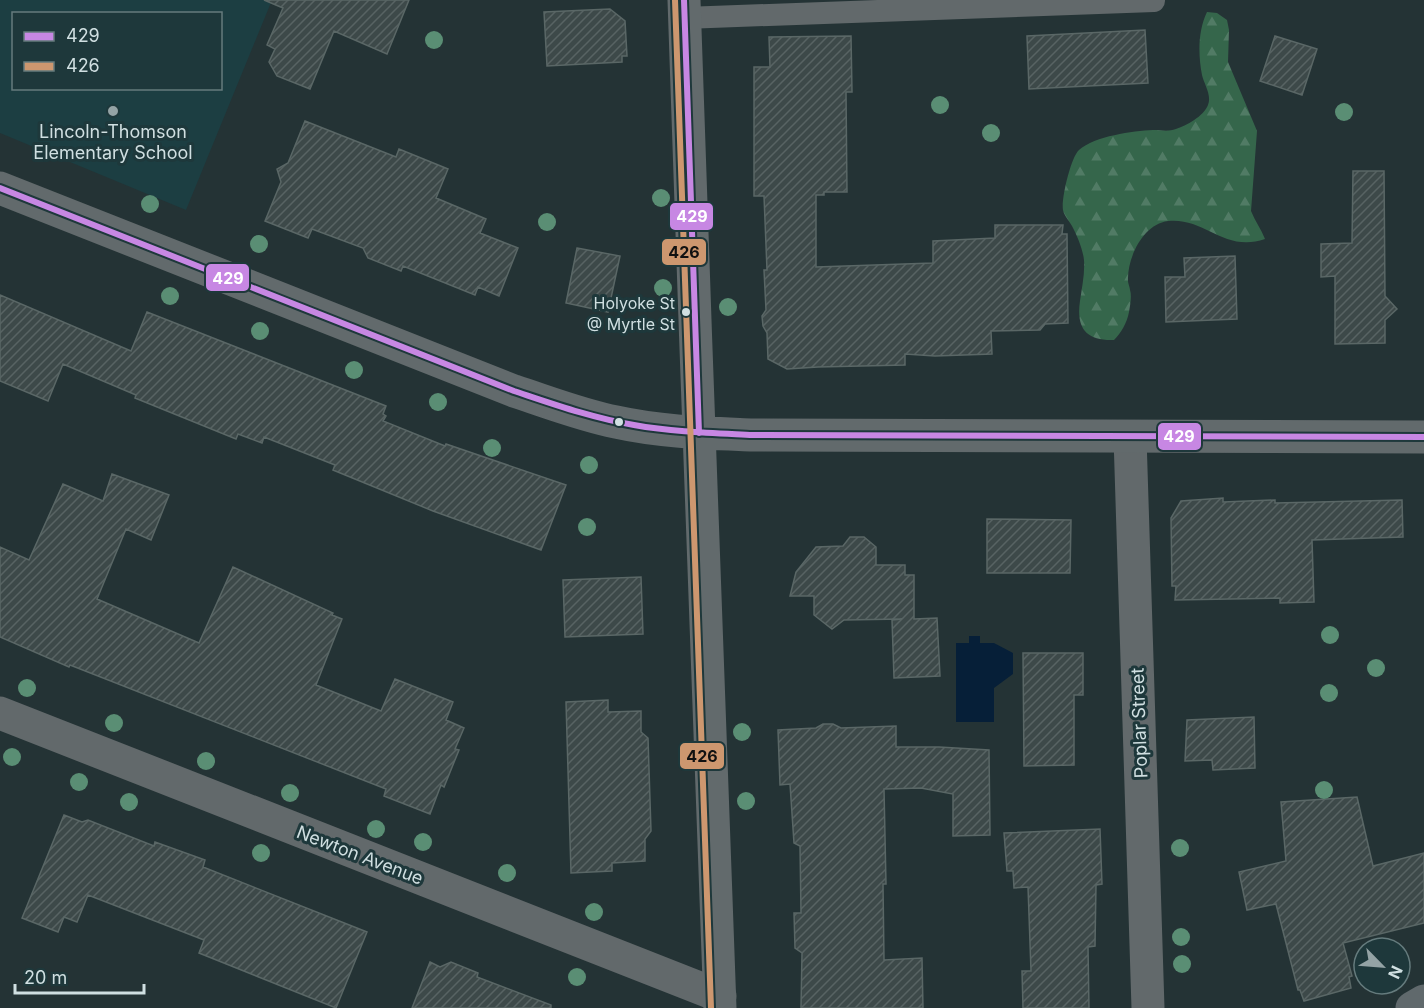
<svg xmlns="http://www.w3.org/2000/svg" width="1424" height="1008" font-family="Inter,sans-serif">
<defs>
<pattern id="forest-firs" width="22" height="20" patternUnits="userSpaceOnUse" patternTransform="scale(1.5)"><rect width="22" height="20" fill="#35664b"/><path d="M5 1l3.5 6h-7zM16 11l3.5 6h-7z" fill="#517b65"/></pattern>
<pattern id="building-hatch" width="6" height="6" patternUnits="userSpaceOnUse" patternTransform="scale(1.5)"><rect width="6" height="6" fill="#3d4949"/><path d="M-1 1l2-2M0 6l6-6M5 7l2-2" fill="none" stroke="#586363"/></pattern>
</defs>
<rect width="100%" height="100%" fill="#243335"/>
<!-- built -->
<path fill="#1c3e42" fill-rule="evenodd" d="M0,0H272L186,210L0,133ZM14,14H220V88H14Z"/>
<!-- forest -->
<path fill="url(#forest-firs)" d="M1207,12L1217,13L1227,20L1229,30L1228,62L1257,131L1251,211C1255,221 1261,229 1265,239C1224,253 1205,217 1168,221C1143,224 1127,258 1128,281C1128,283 1130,288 1130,290C1132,296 1130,306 1129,312C1127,323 1121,333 1114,340C1086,341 1076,328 1080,301C1082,287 1085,273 1084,260C1083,250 1077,235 1072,226C1069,221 1064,215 1063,210C1061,199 1071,157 1079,150C1095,136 1133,131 1153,130C1161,130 1168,132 1176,129C1186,126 1204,116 1208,105C1212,95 1204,84 1202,75C1198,54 1198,31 1207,12Z"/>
<!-- water -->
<path fill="#061f38" d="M969,636H980V643H994L1013,653V674L994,688V722H956V643H969Z"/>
<!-- building -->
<path fill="url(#building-hatch)" stroke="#5a6766" stroke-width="1.5" d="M264,0H409L387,54L334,31L310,89L277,76L269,62L275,49L267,45L283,8Z
M610,9L625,21L627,56H622V62L547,66L544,12Z
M1145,30L1148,83L1029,89L1027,36Z
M851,36L852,92H846L847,192H824V195H816V267L933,263V241L995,238V225H1063L1062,234H1067L1068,323L1045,324L1040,330L991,331L992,354L935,356L905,354V365L818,367L787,369L768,359L767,333L763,326L762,316L766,310L764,270H767L764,196H754V67H770L769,37Z
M1275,36L1317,49L1302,95L1260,81Z
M305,121L396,157L399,149L448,169L436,198L486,219L480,233L518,248L499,296L478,287L475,295L403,266L401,271L368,258L363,248L312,229L308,238L265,221L281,182L277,169L288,163Z
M1353,171H1384L1385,296L1397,309L1385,320V343L1335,344V276L1321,277V244L1352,243Z
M577,248L620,256L608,312L566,303Z
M1235,256L1237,319L1166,322L1165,277H1185L1184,258Z
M0,295L131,351L147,312L386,406L383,414L386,416L383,421L445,446L446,444L566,485L541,550L433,511L333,470L335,465L264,437L262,443L238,434L236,439L135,398L136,395L63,364L48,401L0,381Z
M112,474L169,495L151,540L126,529L97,599L199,643L233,567L333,613L332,615L342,619L316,685L381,711L395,679L453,702L446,720L464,728L455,749L459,750L444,787L441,785L430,814L384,796L386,789L70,665L69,667L0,637V547L29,560L63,484L103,501Z
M1223,498V502L1275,500V503L1402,500L1403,537L1312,540L1314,602L1280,603V598L1175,600L1176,586H1172L1171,518L1181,501Z
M987,519L1071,520L1070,573H987Z
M850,537H864L876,547V565H905V575H914V619L937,618L940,676L894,678L892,620L902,619L844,620L832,629L814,615V596H790L796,572L816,547L843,546Z
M641,577L643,634L565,637L563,580Z
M1023,653H1083V695H1074V765L1024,766Z
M608,700V712L641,711V732L648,738L651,831L645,839V861L612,863V871L571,873L566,702Z
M1254,717L1255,768L1213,770L1212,760L1185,761L1187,720Z
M823,724H833L841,728L896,726V747H939L989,750L990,835L953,836V794L921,788L884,789L886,884H883L884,960L922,958L923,1008H801L802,953L795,948L794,913H801L800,846L794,843L790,784L780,785L778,730L816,728Z
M1357,797L1373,866L1424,853V923L1343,943L1352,976L1349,977L1351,988L1304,1001L1300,990H1298L1276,904L1247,910L1239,872L1286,861L1281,802Z
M64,815L82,822L88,820L154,846L155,842L205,860L203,867L367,932L336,1008L199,953L204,940L88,895L77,922L64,917L58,932L22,918Z
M1100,829L1102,884L1096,885L1095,946L1088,947L1089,1008H1023L1022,971H1031L1028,887L1014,888L1013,871H1007L1004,833Z
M430,962L440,967L451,962L478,973L477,977L551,1005V1008H412Z"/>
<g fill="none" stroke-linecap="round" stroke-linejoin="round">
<!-- lane -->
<path stroke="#62696b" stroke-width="22" d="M684,18L1154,1"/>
<!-- street -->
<path stroke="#62696b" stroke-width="33" d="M1130,437L1148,1008
M0,713L720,996"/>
<!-- secondary -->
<path stroke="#626a6c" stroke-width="33" d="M684,0C696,336 706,672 720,1008
M0,188L514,391C548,402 581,415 616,422C661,432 707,433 753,435L1424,437"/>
<!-- primary -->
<path stroke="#60696c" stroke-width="33" d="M1412,1008L1424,1001"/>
<!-- bus-1 casing -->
<g stroke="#1e383b" stroke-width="10">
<path id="bus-1" d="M684,0L699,433
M0,188L514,391C553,404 592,418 634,425C673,432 713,433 753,435L1424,437"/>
</g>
<!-- bus-2 casing -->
<g stroke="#1e383b" stroke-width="10">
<path id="bus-2" d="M675,0L711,1008"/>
</g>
<!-- bus-1 -->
<use href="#bus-1" stroke="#c787e3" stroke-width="6"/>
<!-- bus-2 -->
<use href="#bus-2" stroke="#cd976f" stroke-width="6"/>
</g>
<!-- trees -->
<g fill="#5a8e74">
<circle cx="434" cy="40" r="9"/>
<circle cx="940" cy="105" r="9"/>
<circle cx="1344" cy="112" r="9"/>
<circle cx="991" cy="133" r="9"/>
<circle cx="661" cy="198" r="9"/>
<circle cx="150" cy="204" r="9"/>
<circle cx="547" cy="222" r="9"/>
<circle cx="259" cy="244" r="9"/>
<circle cx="663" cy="288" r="9"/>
<circle cx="170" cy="296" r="9"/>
<circle cx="728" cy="307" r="9"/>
<circle cx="260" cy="331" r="9"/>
<circle cx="354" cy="370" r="9"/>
<circle cx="438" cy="402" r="9"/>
<circle cx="492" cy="448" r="9"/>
<circle cx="589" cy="465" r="9"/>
<circle cx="587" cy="527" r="9"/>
<circle cx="1330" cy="635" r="9"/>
<circle cx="1376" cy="668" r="9"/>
<circle cx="27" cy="688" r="9"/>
<circle cx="1329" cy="693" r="9"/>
<circle cx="114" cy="723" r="9"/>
<circle cx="742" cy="732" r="9"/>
<circle cx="12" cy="757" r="9"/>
<circle cx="206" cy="761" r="9"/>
<circle cx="79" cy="782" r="9"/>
<circle cx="1324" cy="790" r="9"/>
<circle cx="290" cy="793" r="9"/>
<circle cx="746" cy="801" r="9"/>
<circle cx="129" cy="802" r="9"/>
<circle cx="376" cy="829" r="9"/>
<circle cx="423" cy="842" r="9"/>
<circle cx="1180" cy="848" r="9"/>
<circle cx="261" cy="853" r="9"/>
<circle cx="507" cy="873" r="9"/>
<circle cx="594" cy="912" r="9"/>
<circle cx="1181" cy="937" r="9"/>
<circle cx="1182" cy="964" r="9"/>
<circle cx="577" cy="977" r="9"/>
</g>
<!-- markers -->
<circle fill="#94a3a5" stroke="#1e383b" stroke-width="2" cx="113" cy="111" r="6"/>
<g fill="#d0dfe1" stroke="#1e383b" stroke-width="2">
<circle cx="686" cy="312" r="5"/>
<circle cx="619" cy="422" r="5"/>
</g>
<g text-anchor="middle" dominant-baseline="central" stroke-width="6" stroke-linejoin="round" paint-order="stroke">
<!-- bus labels -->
<g font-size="16" fill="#d0dfe1" stroke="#1e383b" text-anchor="end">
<text x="675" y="303">Holyoke St<tspan x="675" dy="21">@ Myrtle St</tspan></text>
</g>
<!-- poi labels -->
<g font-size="18" fill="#d0dfe1" stroke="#1e383b">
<text x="113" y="131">Lincoln-Thomson<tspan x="113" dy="21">Elementary School</tspan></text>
</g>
<!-- street labels -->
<g font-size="18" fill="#d0dfe1" stroke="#1e383b">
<text transform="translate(1139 723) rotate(-92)">Poplar Street</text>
<text transform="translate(360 855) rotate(21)">Newton Avenue</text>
</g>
</g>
<g stroke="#1e383b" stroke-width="2">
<rect x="669" y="202" width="45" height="29" rx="6" fill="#c787e3"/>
<rect x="661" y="238" width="46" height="28" rx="6" fill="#cd976f"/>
<rect x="205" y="263" width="45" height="29" rx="6" fill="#c787e3"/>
<rect x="1157" y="422" width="45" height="29" rx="6" fill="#c787e3"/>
<rect x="679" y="742" width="46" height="28" rx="6" fill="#cd976f"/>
</g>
<g font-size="16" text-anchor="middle" font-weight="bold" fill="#fff">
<text x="692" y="222">429</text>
<text x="228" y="284">429</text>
<text x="1179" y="442">429</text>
</g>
<g font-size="16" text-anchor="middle" font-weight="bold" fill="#111">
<text x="684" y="258">426</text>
<text x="702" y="762">426</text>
</g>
<!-- legend -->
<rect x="12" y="12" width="210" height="78" fill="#1e383b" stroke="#657b7d" stroke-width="1.5"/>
<rect x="24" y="32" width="30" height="9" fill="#c787e3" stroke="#657b7d" stroke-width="1.5"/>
<text x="66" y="42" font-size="18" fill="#d0dfe1">429</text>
<rect x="24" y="62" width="30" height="9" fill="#cd976f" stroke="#657b7d" stroke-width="1.5"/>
<text x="66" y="72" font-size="18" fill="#d0dfe1">426</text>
<!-- north arrow -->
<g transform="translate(1382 966) rotate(115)"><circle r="28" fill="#1e383b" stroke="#657b7d" stroke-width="1.5"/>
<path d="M0-4.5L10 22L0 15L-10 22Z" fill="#94a3a5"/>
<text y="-9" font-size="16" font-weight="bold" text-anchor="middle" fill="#d0dfe1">N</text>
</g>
<!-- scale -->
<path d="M15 984v9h129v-9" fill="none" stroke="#d0dfe1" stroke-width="3"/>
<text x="24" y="984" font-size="18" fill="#d0dfe1" stroke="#1e383b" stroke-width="4.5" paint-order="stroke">20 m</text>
</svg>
